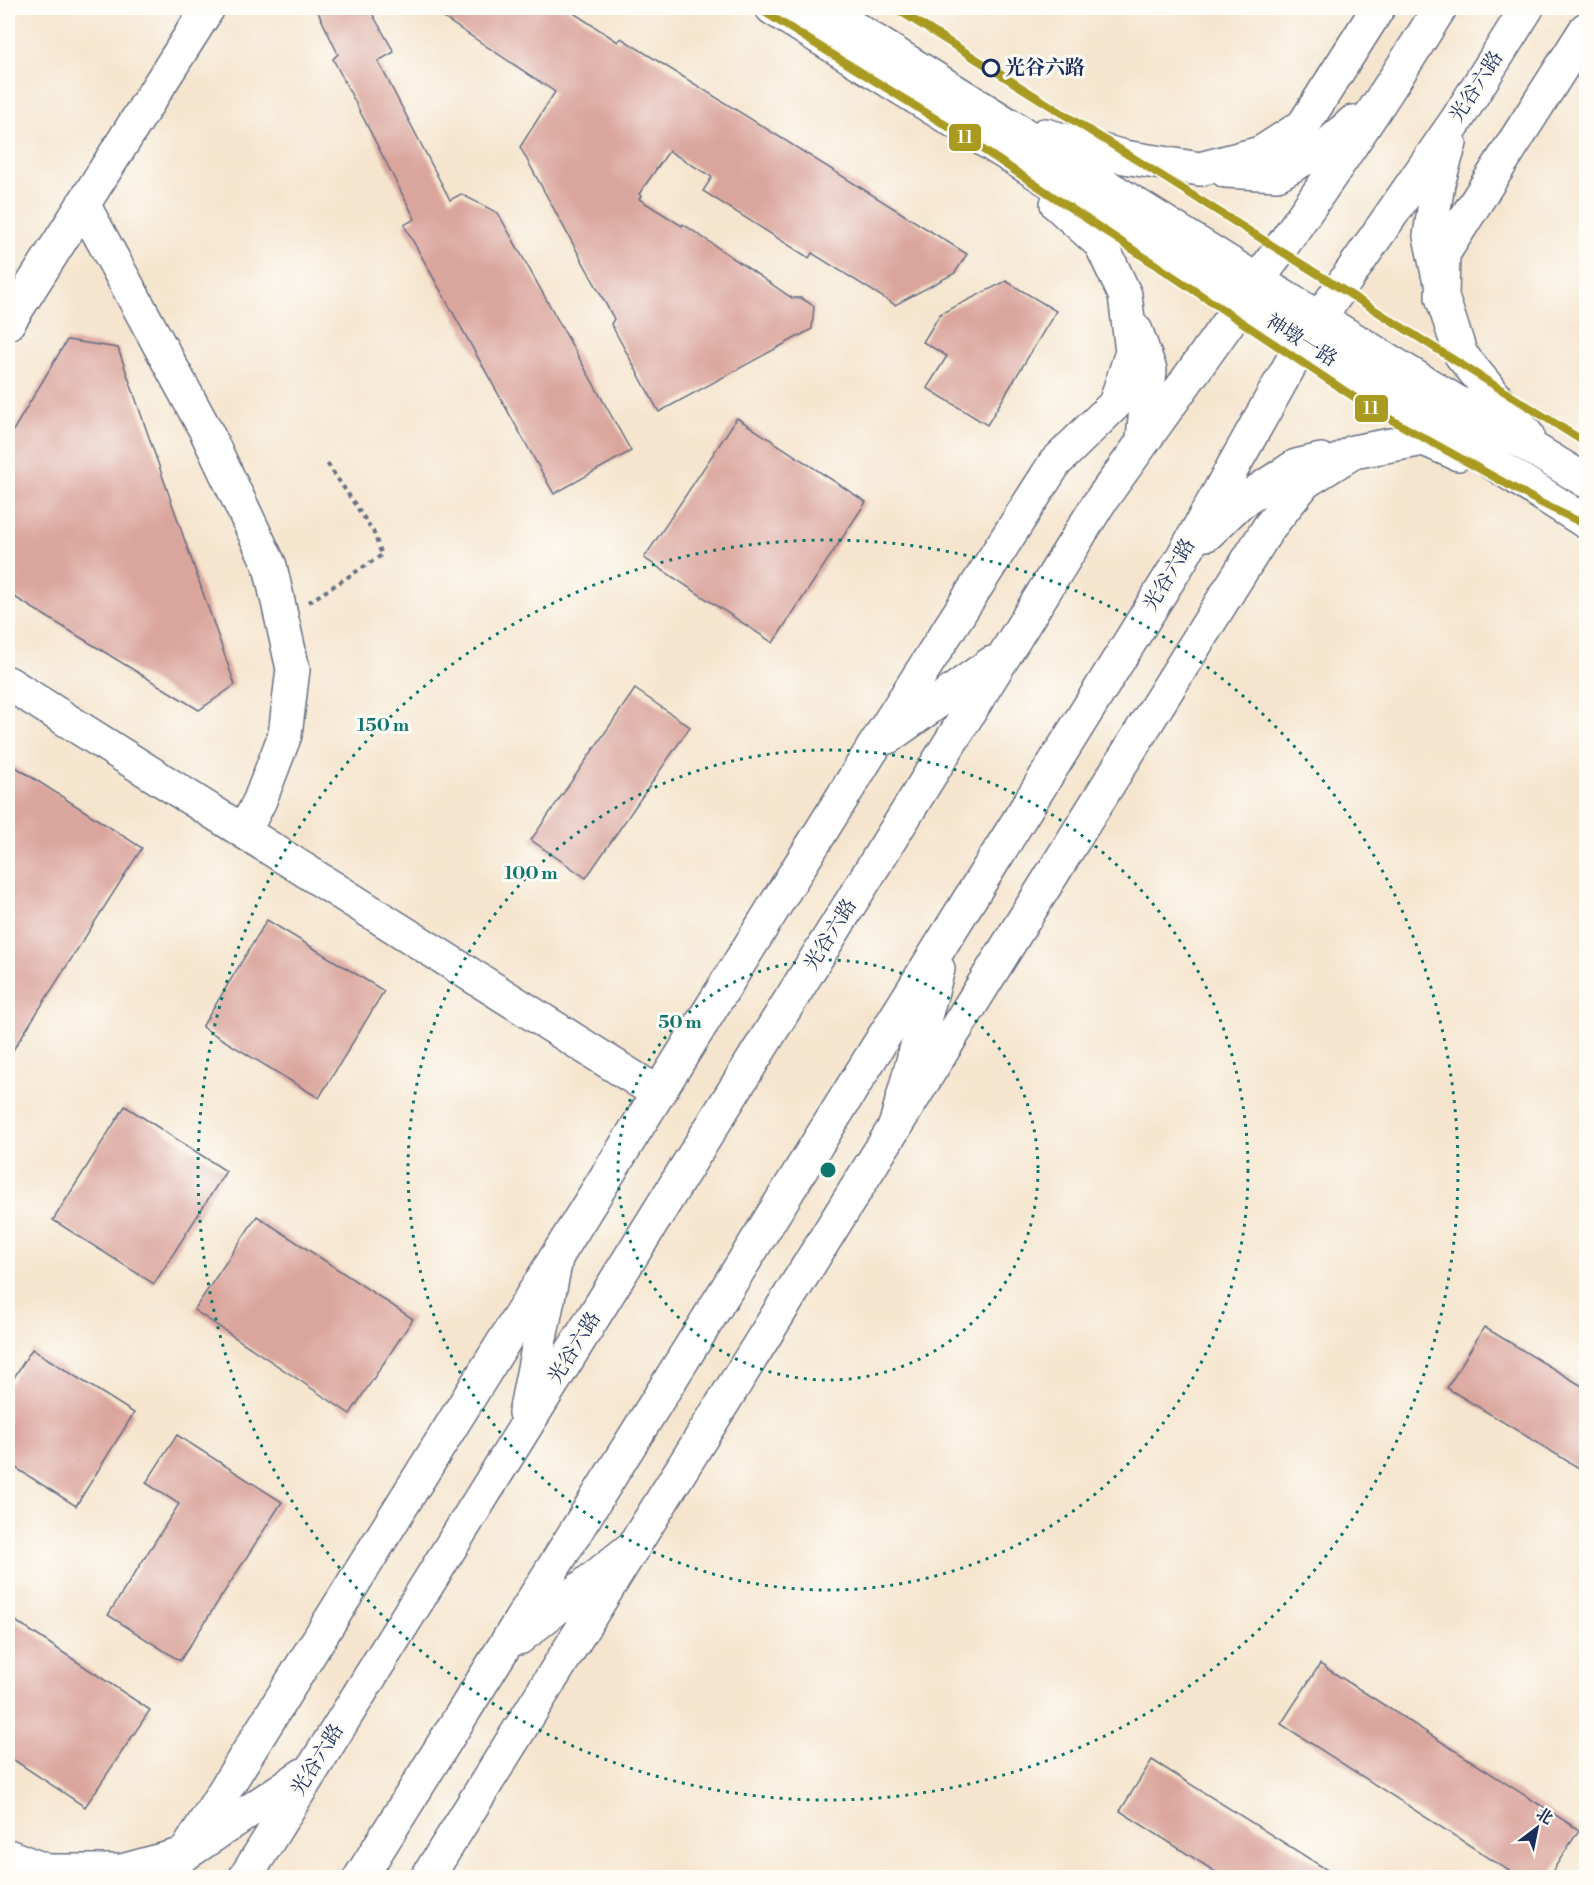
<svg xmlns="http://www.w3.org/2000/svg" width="1594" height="1885" font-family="'Libre Bodoni','Noto Serif SC',serif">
<rect width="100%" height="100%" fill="#fdfcf7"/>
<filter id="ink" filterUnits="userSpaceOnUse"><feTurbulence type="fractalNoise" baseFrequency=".0167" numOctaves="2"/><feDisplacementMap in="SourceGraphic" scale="12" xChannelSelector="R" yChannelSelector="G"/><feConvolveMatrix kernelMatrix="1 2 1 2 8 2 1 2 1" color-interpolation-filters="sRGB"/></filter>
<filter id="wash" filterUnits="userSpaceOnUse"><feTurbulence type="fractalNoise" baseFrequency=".008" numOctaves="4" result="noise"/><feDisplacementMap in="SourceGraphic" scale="24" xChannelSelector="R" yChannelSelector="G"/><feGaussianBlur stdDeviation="1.35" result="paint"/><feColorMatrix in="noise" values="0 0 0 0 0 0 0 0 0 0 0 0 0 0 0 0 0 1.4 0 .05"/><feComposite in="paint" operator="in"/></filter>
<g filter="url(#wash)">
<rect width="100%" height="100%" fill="#f5e5ce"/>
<g id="blocks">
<!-- building -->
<path fill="#daa59c" d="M316,8H369L394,52L378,61L450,200L461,194L498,213L631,451L554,494L404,225L415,219L333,59L338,54Z
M429,8H566L618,42L621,38L967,254L955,273L895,305L812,253L809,258L703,191L712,177L669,151L639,194L641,196L639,199L682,226L683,224L792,298H801L814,306L812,329L659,412L611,324L614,319L520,147L555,92Z
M1006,281L1056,311L987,425L927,388L947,356L923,342L940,314Z
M67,340L118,348L235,685L199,710L8,593V439Z
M737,418L866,502L773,643L644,558Z
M635,689L690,727L586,878L531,840Z
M8,762L142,848L8,1058Z
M267,920L384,991L319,1098L202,1027Z
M125,1106L226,1171L154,1284L53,1220Z
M257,1216L413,1319L350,1414L194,1310Z
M1484,1327L1587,1389V1473L1447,1388Z
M32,1349L134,1413L76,1506L8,1463V1387Z
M177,1435L282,1502L180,1661L108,1615L179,1504L146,1483Z
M8,1616L150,1710L85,1807L8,1756Z
M1320,1664L1579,1830L1548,1878H1520L1281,1724Z
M1152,1760L1340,1878H1225L1120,1811Z"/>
</g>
</g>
<g filter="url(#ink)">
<use href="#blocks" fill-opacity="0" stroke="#676f85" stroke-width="1.5"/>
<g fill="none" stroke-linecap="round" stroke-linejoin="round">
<!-- minor casing -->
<g stroke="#676f85" stroke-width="36">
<path id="minor" d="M83,204L206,431L270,566L293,669L285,735L260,800L244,832
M8,323L208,8
M8,683L658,1093
M8,1856L47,1871H122L185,1854L873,748
M427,1878L1228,592"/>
</g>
<!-- major casing -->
<g stroke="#676f85" stroke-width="36">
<path id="major" d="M772,8L1015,159L1586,522
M822,8L1258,281L1586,481
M1045,135L1124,157L1200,169L1261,153L1303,126L1378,8
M1226,171L1277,174L1327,146L1353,122
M1438,274L1430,236L1438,183L1450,143
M1136,331L1150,370L1143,438
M1527,435L1461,355L1442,297L1443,254L1586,29
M1207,534L1238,504L1296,466L1321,460
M1228,592L1269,527L1305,482L1353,452L1424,439L1458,454
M888,737L992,663
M873,748L1055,463L1115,404L1132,352L1125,295L1101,244L1057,204
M895,1127L938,969
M525,1413L556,1259
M519,1638L634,1546
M185,1854L303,1775
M245,1878L1099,503C1216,340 1334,178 1440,8
M360,1878L1182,558L1303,342L1456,121L1527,8"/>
</g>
<!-- path -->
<path stroke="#676f85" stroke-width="4" stroke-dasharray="4.5 4.5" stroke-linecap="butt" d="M309,602L382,555L373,531L325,460"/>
<!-- minor -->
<use href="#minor" stroke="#fff" stroke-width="33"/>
<!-- major -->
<use href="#major" stroke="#fff" stroke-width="33"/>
<!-- metro-1 casing -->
<g stroke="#fdfcf7" stroke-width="12">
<path id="metro-1" d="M758,8L952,129L1372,409L1541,503L1586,525
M895,8L1586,443"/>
</g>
<!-- metro-1 -->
<use href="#metro-1" stroke="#a99a21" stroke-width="8"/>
</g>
</g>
<!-- distance rings -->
<g fill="none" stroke="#0f766e" stroke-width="3" stroke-dasharray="3 6">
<circle cx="828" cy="1170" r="210"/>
<circle cx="828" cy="1170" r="420"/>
<circle cx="828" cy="1170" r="630"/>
</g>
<!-- markers -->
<circle fill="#fdfcf7" stroke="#1b2f5e" stroke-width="3" cx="991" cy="68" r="8"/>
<g text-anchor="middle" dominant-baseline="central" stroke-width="6" stroke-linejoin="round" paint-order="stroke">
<!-- stop labels -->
<g font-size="20" font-weight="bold" fill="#1b2f5e" stroke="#fdfcf7" text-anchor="start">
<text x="1005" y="68">光谷六路</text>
</g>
<!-- street labels -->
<g font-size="20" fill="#1b2f5e" stroke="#fdfcf7">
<text transform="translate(1477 87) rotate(-57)">光谷六路</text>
<text transform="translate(1301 341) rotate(32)">神墩一路</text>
<text transform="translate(1170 575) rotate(-59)">光谷六路</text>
<text transform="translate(831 935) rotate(-58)">光谷六路</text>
<text transform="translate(575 1348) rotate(-58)">光谷六路</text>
<text transform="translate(318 1760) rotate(-58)">光谷六路</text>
</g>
</g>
<circle cx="828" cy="1170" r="9" fill="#0f766e" stroke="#fdfcf7" stroke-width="3"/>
<g font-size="18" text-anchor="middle" font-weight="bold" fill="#0f766e" stroke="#fdfcf7" stroke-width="6" stroke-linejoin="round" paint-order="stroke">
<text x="383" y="731">150 m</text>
<text x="531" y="879">100 m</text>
<text x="680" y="1028">50 m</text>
</g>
<g stroke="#fdfcf7" stroke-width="2">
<rect x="948" y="123" width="34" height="29" rx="6" fill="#a99a21"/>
<rect x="1354" y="394" width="35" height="29" rx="6" fill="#a99a21"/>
</g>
<g font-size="16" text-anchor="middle" font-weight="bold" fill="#fff">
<text x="965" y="143">11</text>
<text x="1371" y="414">11</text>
</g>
<!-- margin -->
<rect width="1594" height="1885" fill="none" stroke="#fdfcf7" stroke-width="30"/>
<!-- north arrow -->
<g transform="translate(1537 1828) rotate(32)" stroke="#fdfcf7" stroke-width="4.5" paint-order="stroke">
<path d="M0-4.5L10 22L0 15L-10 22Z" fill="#1b2f5e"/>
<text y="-9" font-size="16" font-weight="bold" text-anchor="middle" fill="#1b2f5e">北</text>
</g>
</svg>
